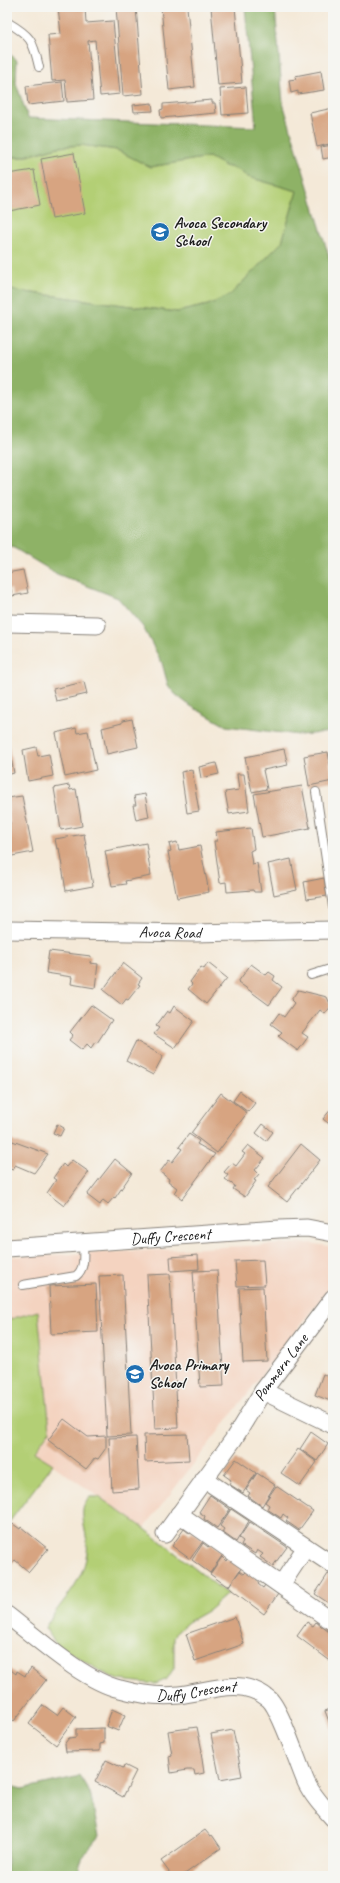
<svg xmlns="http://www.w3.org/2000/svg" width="340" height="1883" font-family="Caveat,sans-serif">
<rect width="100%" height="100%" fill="#f6f6f2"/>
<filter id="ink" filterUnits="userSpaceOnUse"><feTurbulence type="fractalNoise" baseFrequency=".025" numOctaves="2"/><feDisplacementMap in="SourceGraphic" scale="8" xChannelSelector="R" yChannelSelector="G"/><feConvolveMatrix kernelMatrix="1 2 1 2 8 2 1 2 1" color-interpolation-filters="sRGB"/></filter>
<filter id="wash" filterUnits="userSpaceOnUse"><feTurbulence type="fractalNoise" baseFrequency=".012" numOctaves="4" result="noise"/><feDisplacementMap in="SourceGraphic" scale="16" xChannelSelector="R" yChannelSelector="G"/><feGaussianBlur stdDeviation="0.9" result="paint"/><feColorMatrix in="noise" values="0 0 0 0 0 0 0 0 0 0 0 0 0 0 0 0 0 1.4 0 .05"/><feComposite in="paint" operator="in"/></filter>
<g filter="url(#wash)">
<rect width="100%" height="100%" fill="#f4e9d8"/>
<!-- built -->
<path fill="#f4d3c0" d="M310,1243L333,1247V1283L144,1528L53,1465L34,1489L7,1510V1257Z"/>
<!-- green -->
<path fill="#b3cf75" stroke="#687648" d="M81,145L117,150L150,167L209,157L225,166L237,169L248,177L297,191L282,242L230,295L208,305L177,312L10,290L7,286V155C19,163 46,149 59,147C66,146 74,146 81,145Z
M38,1311L50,1430L34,1452L53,1464L7,1525V1320Z
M90,1497H99L144,1528L227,1594L209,1610L188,1622L177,1632L174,1638V1668L167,1679L156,1684L119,1680L102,1672L57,1645L45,1628C60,1601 82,1586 87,1553C90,1536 74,1509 90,1497Z"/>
<!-- forest -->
<path fill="#8eb266" stroke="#556741" d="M245,7H275L283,103L333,270V732L299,735L226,726L189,705L175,694L168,685L162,663L143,627L118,598L57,574L14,548L7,546V286L10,290L177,312L208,305L230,295L282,242L297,191L248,177L237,169L225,166L209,157L150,167L117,150L81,145L58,147L22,157H10L7,155V52L17,60L16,83L28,118L256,127Z
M80,1776L90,1793L99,1836C89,1848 78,1860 78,1876H7V1785L22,1789Z"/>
<g id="blocks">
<!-- building -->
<path fill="#d7a481" d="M58,7H85L86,23L113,21L120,94L100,96L95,40L88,41L93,100L67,102L65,80L52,81L48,35L61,34Z
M116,7H136L143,94L123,96Z
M161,7H187L195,87L169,90Z
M211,7H235L242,83L218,85Z
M321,71L324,90L298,94V91L291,93L289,80L296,79L295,76Z
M62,82L64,101L28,105L26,86Z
M246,87L248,113L222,115L220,89Z
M212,100V103H215L216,113L161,118L160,110L163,109V104Z
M152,103L153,111L134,112L133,105Z
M333,108V143L317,147L310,113Z
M333,145V157L323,159L321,147Z
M74,153L85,213L52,219L41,159Z
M34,170L40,205L9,211L7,174Z
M23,570L28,593L12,596L11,589L7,590V573Z
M84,682L87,694L56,701L53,689Z
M132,719L138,747L107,754L102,728L122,723V721Z
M76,728L77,733L88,731L96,770L65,777L56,733Z
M7,738L14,773L7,775Z
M36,747L38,756L49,754L53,776L28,781L23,750Z
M284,749L288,765L263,770L267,789L252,792L245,757Z
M328,752L333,781L309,786L304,756Z
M216,763L219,774L201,778L199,767Z
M192,770L199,811L187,813L181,772Z
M237,774H244L249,811L229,814L225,792L239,790Z
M69,785L70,790L76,789L82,826L61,830L54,788Z
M302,786L310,828L262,837L254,794Z
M145,794L149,817L136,820L133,805H136L134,796Z
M22,796L33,852L7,857V825L10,824L7,798Z
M251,828L254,849L250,851L252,864L257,863L261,892H254L253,890L227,892L226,882L220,883L214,841H217L216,832Z
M84,834L93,886L66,891L59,848L57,849L55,839Z
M177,842L179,850L200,846L209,892L177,898L168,852L171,851L169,844Z
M146,843L151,876L125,881L126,884L112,886L105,851Z
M291,859L297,890L274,895L268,864Z
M324,878L327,896L307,899L304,882Z
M49,951L91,956L90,963L98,964L95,988L71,984L72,977L46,973Z
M123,963L142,978L138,984L140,985L128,1000L126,999L122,1005L103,990Z
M208,963L227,978L206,1004L188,989L192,984L190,982L201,967L204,969Z
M251,964L266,975L269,972L275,976L273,980L282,987L269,1005L238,982Z
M298,990L327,997L331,1006L325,1014L320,1010L302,1033L308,1037L298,1051L278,1036L282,1032L271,1024L279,1013L284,1017L294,1003L291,1000Z
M91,1005L112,1020L97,1043L95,1042L91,1048L87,1044L82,1050L69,1040L73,1035L70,1032Z
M174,1006L194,1021L175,1048L154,1034L159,1028L156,1026L167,1011L170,1013Z
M136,1041L163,1056L153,1075L126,1061Z
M240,1091L255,1103L248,1112L233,1101Z
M221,1093L247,1113L217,1153L191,1133Z
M332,1108L333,1109V1127L323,1119Z
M57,1124L64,1128L60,1136L53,1133Z
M263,1124L273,1132L266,1141L256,1133Z
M189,1134L199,1141L197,1144L215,1154L182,1199L174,1193L177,1188L168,1181L169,1179L160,1172L169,1160L172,1162L182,1149L179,1147Z
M7,1139L48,1154L34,1173L15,1165L13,1170L7,1168Z
M301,1144L320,1160L287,1202L268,1187Z
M248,1145L265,1158L255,1170L259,1174L254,1180L256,1181L245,1197L233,1189L235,1186L225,1179L228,1175L224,1172L232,1163L236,1166L245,1154L242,1152Z
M115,1159L132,1173L115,1198L114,1197L108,1204L103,1200L100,1205L87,1195Z
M72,1160L89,1172L64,1206L47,1193L56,1180L53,1178L63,1164L66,1167Z
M198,1255L199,1269L171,1271L170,1257Z
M263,1260L265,1285L237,1286L235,1261Z
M217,1270L224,1386L200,1387L193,1271Z
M170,1274L178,1428L155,1429L147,1275Z
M123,1275L131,1435L107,1436L99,1276Z
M96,1284L98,1332L51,1334L49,1286Z
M263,1287L267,1361L243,1362L239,1288Z
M323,1374L333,1378V1402L315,1395Z
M64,1419L88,1437L106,1436V1448L98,1459L95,1458L86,1469L48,1440Z
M311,1432L328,1444L317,1461L300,1449Z
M187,1434L189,1460L145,1462L144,1435Z
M136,1437L139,1489L112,1491L109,1438Z
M298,1449L317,1462L300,1486L281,1473Z
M236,1459L256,1473L243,1493L229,1484L231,1480L224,1475Z
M257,1473L275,1485L262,1506L248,1496L250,1493L246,1490Z
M276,1486L313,1511L299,1530L286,1521L288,1518L283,1514L281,1518L267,1509L269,1505L265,1502Z
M210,1495L230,1509L217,1528L204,1519L205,1516L199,1512Z
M231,1509L249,1521L236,1542L222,1532L224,1529L220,1526Z
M250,1522L287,1547L273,1566L260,1557L263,1554L257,1550L255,1554L241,1545L243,1541L239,1538Z
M13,1524L20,1529L21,1527L48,1549L29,1572L15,1560L7,1569V1531Z
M184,1529L190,1534L192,1531L204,1540L190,1559L172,1546Z
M203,1543L208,1547L211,1544L224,1553L210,1573L192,1560Z
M222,1557L226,1561L229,1557L242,1567L228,1587L210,1574Z
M240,1571L244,1574L247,1571L260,1581L258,1584L263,1588L265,1585L278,1594L264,1614L228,1587Z
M328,1574L333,1577V1606L315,1594Z
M235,1617L244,1644L195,1661L186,1634Z
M307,1622L313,1626L316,1622L333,1635V1663L297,1636Z
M7,1667L16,1674L17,1671L25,1676L31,1668L46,1680L14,1721L7,1715Z
M43,1705L57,1715L63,1707L76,1717L56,1745L29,1724Z
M333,1708V1732L325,1711Z
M112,1709L125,1715L118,1731L106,1726Z
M197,1727L202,1751L201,1752L204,1773L195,1775L194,1770H187L171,1773L169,1756L172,1755L168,1731Z
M104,1728V1743L100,1744V1751L66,1752L65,1743L69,1738L76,1737V1729Z
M233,1730L242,1776L220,1780L211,1734Z
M106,1760L123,1768L124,1765L136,1771L123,1797L95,1782Z
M205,1830L210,1836L212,1835L221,1848L182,1876H172L161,1861Z"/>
</g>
</g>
<g filter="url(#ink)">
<use href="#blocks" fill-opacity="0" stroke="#88827a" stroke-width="1"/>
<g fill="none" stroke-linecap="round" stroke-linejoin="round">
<!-- lane casing -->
<g stroke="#88827a" stroke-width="10">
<path id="lane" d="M7,22C31,36 33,40 39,67
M316,792L333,907
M311,975L333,968
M23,1285L76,1276C86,1268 83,1254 83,1243"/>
</g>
<!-- street casing -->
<g stroke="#88827a" stroke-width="19">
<g id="street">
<path d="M7,623L97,625"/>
<path id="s1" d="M7,930L194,933L333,930"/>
<path id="s2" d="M7,1248L279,1229L307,1228L333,1233"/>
<path d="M263,1391L333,1425"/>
<path d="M204,1479L333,1565"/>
<path d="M179,1514L333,1622"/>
<path id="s3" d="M165,1534L233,1440L263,1391L333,1298"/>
<path d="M281,1585L306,1547"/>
<path id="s4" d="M7,1615C37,1638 84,1681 120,1689C138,1694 160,1697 179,1695C211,1691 241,1676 269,1699C281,1710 298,1764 306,1782C312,1795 323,1807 333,1818"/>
</g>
</g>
<!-- lane -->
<use href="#lane" stroke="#fff" stroke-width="8"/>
<!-- street -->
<use href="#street" stroke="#fff" stroke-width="17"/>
</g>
</g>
<!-- icons -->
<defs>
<g id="school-disc" transform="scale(1)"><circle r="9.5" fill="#1f6fb2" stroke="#f6f6f2"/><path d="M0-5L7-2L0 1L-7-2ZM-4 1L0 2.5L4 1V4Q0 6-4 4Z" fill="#fff"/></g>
</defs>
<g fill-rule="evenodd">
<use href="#school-disc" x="160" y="232"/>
<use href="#school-disc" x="135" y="1374"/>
</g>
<g text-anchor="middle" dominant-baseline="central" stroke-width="3" stroke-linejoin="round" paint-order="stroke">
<!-- poi labels -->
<g font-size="16" font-weight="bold" fill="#1c1c1c" stroke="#f6f6f2" text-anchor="start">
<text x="174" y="223">Avoca Secondary<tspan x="174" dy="18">School</tspan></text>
<text x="149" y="1365">Avoca Primary<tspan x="149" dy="18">School</tspan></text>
</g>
<!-- street labels -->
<g font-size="16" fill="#1c1c1c" stroke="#f6f6f2">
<text stroke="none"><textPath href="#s1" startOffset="163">Avoca Road</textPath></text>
<text stroke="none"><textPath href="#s2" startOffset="164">Duffy Crescent</textPath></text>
<text stroke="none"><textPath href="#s3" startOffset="203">Pommern Lane</textPath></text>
<text stroke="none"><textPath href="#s4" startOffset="213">Duffy Crescent</textPath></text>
</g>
</g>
<!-- margin -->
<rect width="340" height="1883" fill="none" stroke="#f6f6f2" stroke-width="24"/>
</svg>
